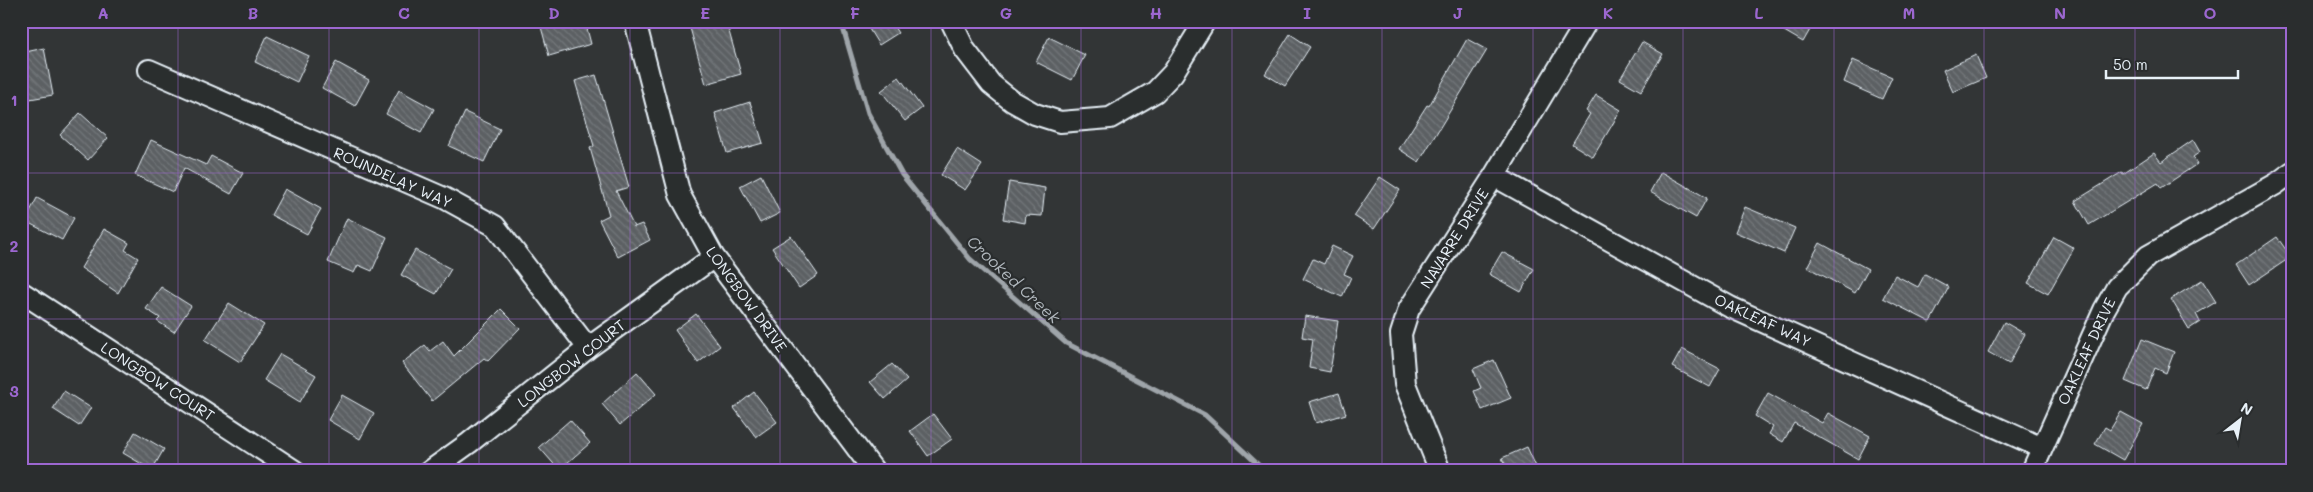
<svg xmlns="http://www.w3.org/2000/svg" width="2313" height="492" font-family="Mali,sans-serif">
<defs>
<pattern id="building-back-hatch" width="6" height="6" patternUnits="userSpaceOnUse" patternTransform="scale(1.25)"><rect width="6" height="6" fill="#5c6063"/><path d="M-1 5l2 2M0 0l6 6M5-1l2 2" fill="none" stroke="#73777a"/></pattern>
</defs>
<rect width="100%" height="100%" fill="#323536"/>
<filter id="ink" filterUnits="userSpaceOnUse"><feTurbulence type="fractalNoise" baseFrequency=".02" numOctaves="2"/><feDisplacementMap in="SourceGraphic" scale="10" xChannelSelector="R" yChannelSelector="G"/><feConvolveMatrix kernelMatrix="1 2 1 2 8 2 1 2 1" color-interpolation-filters="sRGB"/></filter>
<g filter="url(#ink)">
<g fill="none" stroke-linecap="round" stroke-linejoin="round">
<!-- stream -->
<path stroke="#9fa5aa" stroke-width="5" d="M841,21L868,113L902,175L970,259L1066,343L1205,415L1265,471"/>
</g>
<!-- building -->
<path fill="url(#building-back-hatch)" stroke="#e8f1f8" d="M545,21H585L591,44L549,56L541,27L546,26Z
M688,21H726L741,74L706,84Z
M864,21H890L898,33L879,45Z
M1767,21H1815L1803,42Z
M1290,34L1310,47L1285,86L1265,74Z
M267,36L309,56L297,82L255,62Z
M1049,37L1085,55L1072,80L1036,62Z
M1467,39L1487,50L1419,162L1399,149L1427,105L1429,106Z
M1642,42L1663,54L1641,91L1620,79Z
M44,48L53,95L24,100L21,85V53Z
M1976,55L1986,78L1953,92L1943,70Z
M1853,60L1892,77L1882,99L1844,82Z
M336,62L369,80L355,106L322,88Z
M596,75L629,187L616,191L634,227L642,224L650,240L618,257L599,220L609,215L590,148L594,146L575,81Z
M899,77L922,108L905,121L881,91Z
M399,90L434,109L421,133L386,114Z
M1596,95L1621,110L1593,157L1572,144L1590,114L1586,111Z
M750,102L763,143L727,153L715,113Z
M465,112L500,129L484,162L449,146Z
M80,113L108,138L88,160L60,135Z
M151,140L206,165L211,156L243,173L231,194L184,168L173,192L135,175Z
M2193,140L2200,152L2193,157L2197,164L2161,188L2158,183L2089,225L2075,201L2122,172L2123,174L2154,153L2161,162Z
M957,149L982,165L965,190L941,175Z
M1661,172L1707,198L1696,218L1650,192Z
M761,175L780,213L760,223L740,186Z
M1380,177L1400,190L1374,229L1354,216Z
M1009,182L1045,188L1042,216L1026,215L1025,223L1003,219Z
M285,189L321,209L307,234L271,215Z
M37,198L74,218L62,240L25,221Z
M1745,207L1795,228L1784,253L1735,232Z
M347,218L387,237L372,271L358,265L354,273L328,262Z
M104,229L129,243L125,250L138,258L118,293L81,268Z
M791,236L818,275L799,288L772,248Z
M2054,237L2074,248L2048,294L2028,283Z
M2277,237L2291,257L2249,285L2236,265Z
M1820,243L1868,269L1855,293L1807,267Z
M1332,246L1353,256L1344,274L1351,277L1342,297L1303,279L1313,259L1324,264Z
M415,250L451,269L436,294L401,275Z
M1502,252L1534,269L1521,292L1489,274Z
M1925,274L1949,287L1930,322L1883,298L1895,275L1918,287Z
M2202,280L2216,302L2196,314L2200,322L2189,329L2171,299Z
M161,287L191,306L174,332L157,321L160,318L146,309Z
M229,303L264,325L240,362L205,340Z
M501,309L520,328L488,361L484,358L432,401L402,363L425,345L430,351L443,341L454,356Z
M696,314L720,346L698,363L675,330Z
M1305,316L1338,321L1330,372L1309,368L1313,339L1302,337Z
M2004,322L2025,334L2009,364L1988,352Z
M2142,339L2174,352L2166,373L2155,368L2146,390L2125,381Z
M1682,349L1720,369L1710,387L1672,367Z
M280,354L316,375L300,402L264,380Z
M1494,360L1511,398L1482,410L1474,391L1481,388L1473,369Z
M892,364L907,380L885,399L870,382Z
M637,372L656,394L620,425L602,404Z
M64,391L91,408L79,426L53,409Z
M754,392L777,422L756,437L734,408Z
M1339,393L1346,414L1316,423L1309,402Z
M1768,393L1822,423L1828,413L1870,436L1858,459L1794,423L1783,442L1769,434L1773,427L1755,416Z
M342,395L374,413L360,439L328,420Z
M2121,412L2143,424L2123,460L2095,444L2105,427L2110,430Z
M933,414L952,439L928,456L910,431Z
M570,420L590,443L559,470L539,447Z
M135,432L164,449L152,470L123,453Z
M1527,447L1538,471H1508L1502,458Z"/>
<g fill="none" stroke-linecap="round" stroke-linejoin="round">
<!-- minor casing -->
<g stroke="#e8f1f8" stroke-width="24">
<path id="minor" d="M635,21L680,195L714,257L874,471
M951,21L965,50L991,84L1012,101L1035,114L1060,122L1110,118L1155,92L1173,73L1205,21
M149,70L444,198L495,226L588,348
M1494,176L1730,307L2042,448
M21,292L295,471
M430,471L469,443L588,348L714,257
M1440,471L1405,384L1401,334L1409,309L1494,176L1587,21
M2032,471L2104,310L2117,287L2148,256L2276,184L2292,172"/>
</g>
<!-- minor -->
<use href="#minor" stroke="#2a2d2e" stroke-width="20"/>
</g>
</g>
<!-- grid -->
<path fill="none" stroke="#9c67d0" stroke-width="1" stroke-opacity="0.55" d="M178,21V471M329,21V471M479,21V471M630,21V471M780,21V471M931,21V471M1081,21V471M1232,21V471M1382,21V471M1533,21V471M1683,21V471M1834,21V471M1984,21V471M2135,21V471M21,173H2292M21,319H2292"/>
<g text-anchor="middle" dominant-baseline="central" stroke-width="4.5" stroke-linejoin="round" paint-order="stroke">
<!-- street labels -->
<g font-size="15" fill="#e8f1f8" stroke="#2a2d2e">
<text transform="translate(393 177) rotate(24)">ROUNDELAY WAY</text>
<text transform="translate(1454 238) rotate(-58)">NAVARRE DRIVE</text>
<text transform="translate(747 299) rotate(54)">LONGBOW DRIVE</text>
<text transform="translate(1763 320) rotate(25)">OAKLEAF WAY</text>
<text transform="translate(2086 351) rotate(-65)">OAKLEAF DRIVE</text>
<text transform="translate(571 363) rotate(-38)">LONGBOW COURT</text>
<text transform="translate(158 381) rotate(33)">LONGBOW COURT</text>
</g>
<!-- water labels -->
<g font-size="16" font-style="italic" fill="#b1b8be" stroke="#2a2d2e">
<text transform="translate(1014 279) rotate(43)">Crooked Creek</text>
</g>
</g>
<!-- margin -->
<rect width="2313" height="492" fill="none" stroke="#2a2d2e" stroke-width="55"/>
<!-- north arrow -->
<g transform="translate(2240 420) rotate(31)" stroke="#2a2d2e" stroke-width="4" paint-order="stroke">
<path d="M0-4L9 19L0 12L-9 19Z" fill="#e8f1f8"/>
<text y="-8" font-size="14" font-weight="bold" text-anchor="middle" fill="#e8f1f8">N</text>
</g>
<!-- scale -->
<path d="M2106 70v8h132v-8" fill="none" stroke="#e8f1f8" stroke-width="2.5"/>
<text x="2113" y="70" font-size="15" fill="#e8f1f8" stroke="#2a2d2e" stroke-width="4" paint-order="stroke">50 m</text>
<rect x="28" y="28" width="2258" height="436" fill="none" stroke="#9c67d0" stroke-width="2"/>
<g font-size="16" text-anchor="middle" font-weight="bold" fill="#9c67d0">
<text x="103" y="19">A</text>
<text x="253" y="19">B</text>
<text x="404" y="19">C</text>
<text x="554" y="19">D</text>
<text x="705" y="19">E</text>
<text x="855" y="19">F</text>
<text x="1006" y="19">G</text>
<text x="1156" y="19">H</text>
<text x="1307" y="19">I</text>
<text x="1458" y="19">J</text>
<text x="1608" y="19">K</text>
<text x="1759" y="19">L</text>
<text x="1909" y="19">M</text>
<text x="2060" y="19">N</text>
<text x="2210" y="19">O</text>
<text x="14" y="106">1</text>
<text x="14" y="252">2</text>
<text x="14" y="397">3</text>
</g>
</svg>
